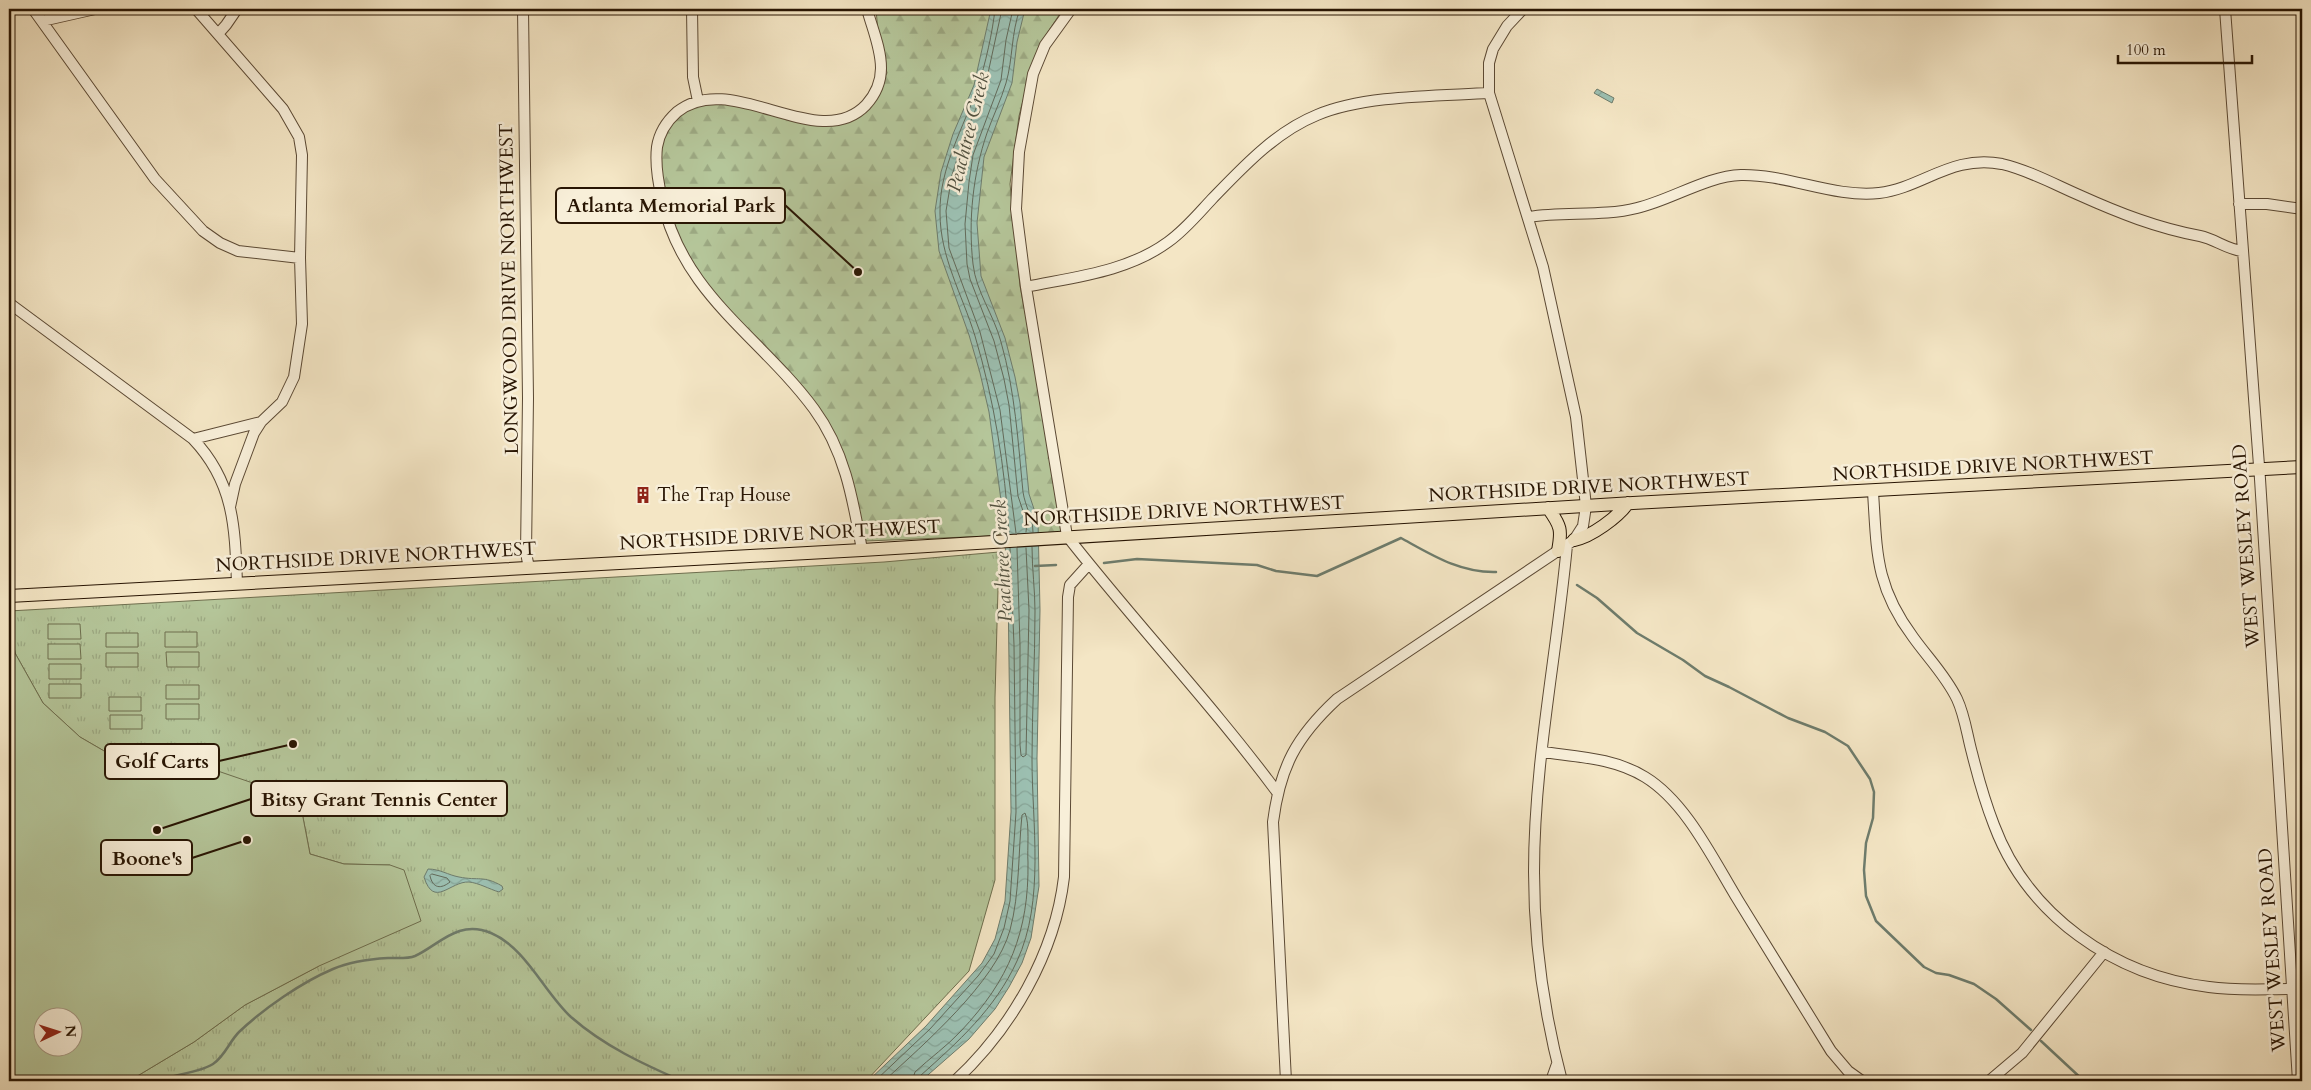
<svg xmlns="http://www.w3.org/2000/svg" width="2311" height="1090" font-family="Cardo,serif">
<defs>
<pattern id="grass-tufts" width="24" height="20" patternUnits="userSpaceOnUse" patternTransform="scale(1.25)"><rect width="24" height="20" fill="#b5c69a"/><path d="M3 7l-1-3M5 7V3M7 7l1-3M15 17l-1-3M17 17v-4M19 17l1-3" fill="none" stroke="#9ca983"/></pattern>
<pattern id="forest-firs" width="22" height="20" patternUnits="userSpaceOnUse" patternTransform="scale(1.25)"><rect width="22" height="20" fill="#b5c69a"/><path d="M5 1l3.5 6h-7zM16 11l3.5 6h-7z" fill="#9ca983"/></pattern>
<pattern id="water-waves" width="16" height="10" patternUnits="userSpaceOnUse" patternTransform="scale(1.25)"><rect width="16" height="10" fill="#9cc0b2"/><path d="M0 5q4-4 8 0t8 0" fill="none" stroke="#86a497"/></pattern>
</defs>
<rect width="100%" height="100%" fill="#f4e6c5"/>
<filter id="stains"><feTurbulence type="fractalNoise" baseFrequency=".004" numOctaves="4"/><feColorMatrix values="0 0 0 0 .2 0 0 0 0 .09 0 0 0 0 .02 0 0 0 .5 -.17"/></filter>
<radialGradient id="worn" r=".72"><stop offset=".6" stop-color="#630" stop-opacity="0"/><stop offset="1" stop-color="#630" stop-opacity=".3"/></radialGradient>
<!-- grass -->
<path fill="url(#grass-tufts)" stroke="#6e6e4e" d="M999,552L995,697V880L969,971L866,1081H129L194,1042L245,1005L319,966L390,865L344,864L310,854L301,807L212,769L111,755L80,737L43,703L15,653L9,611L884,562Z"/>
<!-- forest -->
<path fill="url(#forest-firs)" stroke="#6e6e4e" d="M876,9H1063L1040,44L1029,78L1019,116L1010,184L1020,286L1069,541L1010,532L991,536L866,541L852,479L825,422L684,257L657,201L662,124L696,99L832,123L866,110L887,73L878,32Z"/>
<!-- green -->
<path fill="#b5c69a" stroke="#6e6e4e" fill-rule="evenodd" d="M9,611L15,653L43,703L80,737L111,755L212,769L276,791L301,807L310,854L344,864L390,865L404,870L421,921L319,966L245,1005L194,1042L129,1081H9ZM42,1018H72V1048H42Z
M48,624H80L81,639H48Z
M165,632H197V647H165Z
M106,633H138V647H106Z
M48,644H80L81,659H48Z
M166,652H199V667H167Z
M106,653H138V667H106Z
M49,664H81V679H49Z
M49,684H81V698H49Z
M166,685H199V699H166Z
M109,697H141V711H109Z
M166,704H199V719H166Z
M110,715H142V729H110Z"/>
<!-- water -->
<path fill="url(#water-waves)" stroke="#6e7c6c" d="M991,9H1025L1017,42L1012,83L984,157L977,223L981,276L1005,338L1015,377L1020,403L1029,494L1038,521L1040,610L1037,758L1039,886L1031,938L1022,963L1009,987L995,1009L969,1039L921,1081H868L926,1026L982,963L995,939L1005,901L1011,812L1008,587L1003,515L989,412L980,373L969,335L939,251L935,211L941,172L953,134L974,85Z
M1597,89L1614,98L1612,103L1594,93Z
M428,869C440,869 448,875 459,877C479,881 483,875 502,886L503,889L499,892C489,889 479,883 469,882C450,881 434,909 424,877Z"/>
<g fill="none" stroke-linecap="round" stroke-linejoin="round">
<!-- shore -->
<path stroke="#626a5a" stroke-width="1" d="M995,9C993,30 985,66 978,86C964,127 939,168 940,213C940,257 962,294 975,336C994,400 1005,467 1009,533
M1002,9L985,87L964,137L952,175L946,211L949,248L980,332L1000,410L1016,533
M1013,9L1006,40L1001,80L973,155L969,182L965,224L967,264L970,279L994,341L1004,379L1009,405L1018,496L1027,523L1026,532
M1020,9C1011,33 1013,59 1006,83C1001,100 993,116 987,133C973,174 968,220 973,264C976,292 994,315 1001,342C1015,391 1018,441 1023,492C1025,506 1033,518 1033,532
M1017,548L1020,645V745L1021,755L1023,757L1026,755L1029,610L1026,548
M432,874L447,878L450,882C441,889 433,889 430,876Z
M875,1081L930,1029L978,976L994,954L1004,928L1010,901L1016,812L1014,645L1010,548
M884,1081C924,1044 996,982 1010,930C1020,893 1018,853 1022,815L1025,813C1030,823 1027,850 1028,862C1029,932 1009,980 961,1031C947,1046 930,1058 915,1072L912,1081
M918,1081L920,1076C958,1042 995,1009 1017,961C1045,901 1032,824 1032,759C1032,710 1035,661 1035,611C1035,590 1032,569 1032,547"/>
<!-- stream -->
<path stroke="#6e7c6c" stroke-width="2.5" d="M1104,563L1137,559L1257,565L1276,571L1317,576L1401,538C1432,555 1460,573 1496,572
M1035,566L1056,565
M1577,585L1597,598L1637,633L1683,660L1705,676L1729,687L1788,718L1825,732L1848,746L1870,779L1874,792L1873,818L1866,843L1864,870L1866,896L1876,921L1924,967L1936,973L1949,975L1974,984L1996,999L2031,1030
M2041,1041L2084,1081
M152,1081C169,1076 199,1073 213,1064C225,1056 229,1042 239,1032C263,1009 302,982 333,969C349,962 371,959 388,958C396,958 408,959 415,956C439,945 458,919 491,933C526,948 544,992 571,1017C604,1046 643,1064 682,1081"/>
<!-- minor casing -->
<g stroke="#5b4934" stroke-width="12">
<path id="minor" d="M33,9L155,179L203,231L220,243L238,251L300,258
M196,9L283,109L299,137L302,155L300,258L302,324L294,377L282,402L261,422L254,433L235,484L230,507
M523,9L528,398L526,553L529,568
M692,9L693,77L698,101
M1071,9L1045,45L1033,74L1019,152L1016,209L1026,287L1067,536C1135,623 1211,703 1277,792
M2225,9L2260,479L2298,1081
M42,21L95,9
M218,34L226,25L237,9
M2239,204H2267L2302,209
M1529,217C1564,211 1602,217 1637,208C1671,200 1707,176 1741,175C1787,174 1834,198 1879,193C1922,188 1952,154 2002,164C2028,170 2054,184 2079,195C2119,213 2157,228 2200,236C2215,239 2226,249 2242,251
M1026,287C1074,277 1127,272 1168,242C1185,230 1198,214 1212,199C1242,168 1275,132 1317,115C1364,95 1437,96 1489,93
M9,303L193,439C234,482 235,527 237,584
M193,439L261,422
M1873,492C1877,552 1875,586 1913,637C1928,658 1946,676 1957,699C1965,716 1967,735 1972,753C1978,777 1985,802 1994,825C2028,916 2115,976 2209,987C2236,991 2265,989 2292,989
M862,550C853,500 845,451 814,409C761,337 682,294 662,199C658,182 655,164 657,147C659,134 667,121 677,112C731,68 818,155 866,105C875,95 881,82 881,68C881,48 872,28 867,9
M1543,752C1578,757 1614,758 1645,777C1686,802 1713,859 1738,900C1769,950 1800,1001 1831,1051L1848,1071L1862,1081
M955,1081C1011,1029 1055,954 1064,877L1068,597L1070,585L1088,565
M1286,1081L1273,822C1280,767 1296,737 1337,699L1574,540L1583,526L1586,506L1576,417L1543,267L1489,93V63L1493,49L1507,26L1523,9
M1551,1081L1557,1064
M1562,1081C1544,1013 1534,943 1534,872C1534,762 1557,654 1567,545
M1989,1081L2022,1053L2104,952"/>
</g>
<!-- major casing -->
<g stroke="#281503" stroke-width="14">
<path id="major" d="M1548,508C1561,526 1562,530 1558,551
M1574,540C1591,537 1618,517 1628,503
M9,596L862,550L1633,503L2302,467"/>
</g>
<!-- minor -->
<use href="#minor" stroke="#f8efd9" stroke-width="10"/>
<!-- major -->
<use href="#major" stroke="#f4e6c5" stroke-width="12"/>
</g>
<!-- icons -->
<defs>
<g id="building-bare" transform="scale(1.35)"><path d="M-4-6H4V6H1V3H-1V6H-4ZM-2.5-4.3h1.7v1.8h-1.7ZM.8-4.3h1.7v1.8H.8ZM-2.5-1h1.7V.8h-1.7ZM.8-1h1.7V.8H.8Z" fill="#8f2418" stroke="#f8efd9" stroke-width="2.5" paint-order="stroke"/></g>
</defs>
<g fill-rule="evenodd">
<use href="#building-bare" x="643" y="495"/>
</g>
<g text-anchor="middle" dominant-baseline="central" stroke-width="5" stroke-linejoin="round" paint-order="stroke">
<!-- street labels -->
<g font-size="19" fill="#281503" stroke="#f8efd9">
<text transform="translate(509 289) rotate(-91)">LONGWOOD DRIVE NORTHWEST</text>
<text transform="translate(1993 466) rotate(-3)">NORTHSIDE DRIVE NORTHWEST</text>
<text transform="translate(1589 487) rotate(-3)">NORTHSIDE DRIVE NORTHWEST</text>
<text transform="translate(1184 511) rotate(-3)">NORTHSIDE DRIVE NORTHWEST</text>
<text transform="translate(780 535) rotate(-3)">NORTHSIDE DRIVE NORTHWEST</text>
<text transform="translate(2246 546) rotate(-94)">WEST WESLEY ROAD</text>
<text transform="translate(376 557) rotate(-3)">NORTHSIDE DRIVE NORTHWEST</text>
<text transform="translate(2272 950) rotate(-94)">WEST WESLEY ROAD</text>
</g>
<!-- poi labels -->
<g font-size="19" fill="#281503" stroke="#f8efd9" text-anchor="start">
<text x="657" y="495">The Trap House</text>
</g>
<!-- water labels -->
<g font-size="20" font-style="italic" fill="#515140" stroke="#f8efd9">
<text transform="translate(968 132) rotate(-76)">Peachtree Creek</text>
<text transform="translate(1002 561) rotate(-93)">Peachtree Creek</text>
</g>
</g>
<!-- callouts -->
<path fill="none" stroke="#281503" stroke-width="2" d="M858 272L785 205M293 744L219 761M157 830L251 799M247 840L192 858"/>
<g fill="#281503" stroke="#f8efd9" stroke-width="2">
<circle cx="858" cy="272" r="5"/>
<circle cx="293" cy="744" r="5"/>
<circle cx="157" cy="830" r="5"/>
<circle cx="247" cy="840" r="5"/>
</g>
<g fill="#f8efd9" stroke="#281503" stroke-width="2">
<rect x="556" y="188" width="229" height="35" rx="5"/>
<rect x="105" y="744" width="114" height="35" rx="5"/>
<rect x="251" y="781" width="256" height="35" rx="5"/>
<rect x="101" y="840" width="91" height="35" rx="5"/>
</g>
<g font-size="20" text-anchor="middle" font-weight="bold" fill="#281503">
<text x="671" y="212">Atlanta Memorial Park</text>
<text x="162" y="768">Golf Carts</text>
<text x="379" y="806">Bitsy Grant Tennis Center</text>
<text x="147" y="865">Boone's</text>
</g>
<!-- margin -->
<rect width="2311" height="1090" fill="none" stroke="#f4e6c5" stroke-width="30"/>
<rect x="10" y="10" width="2291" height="1070" fill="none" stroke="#281503" stroke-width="2.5"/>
<rect x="15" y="15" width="2281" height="1060" fill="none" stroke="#281503"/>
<!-- north arrow -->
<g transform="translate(58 1032) rotate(86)"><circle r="24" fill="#f8efd9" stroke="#a59883"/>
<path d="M0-4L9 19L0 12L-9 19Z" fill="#8f2418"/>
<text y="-8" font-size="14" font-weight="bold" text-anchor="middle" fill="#281503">N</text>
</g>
<!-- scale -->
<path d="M2118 55v8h134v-8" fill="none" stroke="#281503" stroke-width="2.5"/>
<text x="2126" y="55" font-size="15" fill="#281503" stroke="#f8efd9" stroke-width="4" paint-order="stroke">100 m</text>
<rect width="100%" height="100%" filter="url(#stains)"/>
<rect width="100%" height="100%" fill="url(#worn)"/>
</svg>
